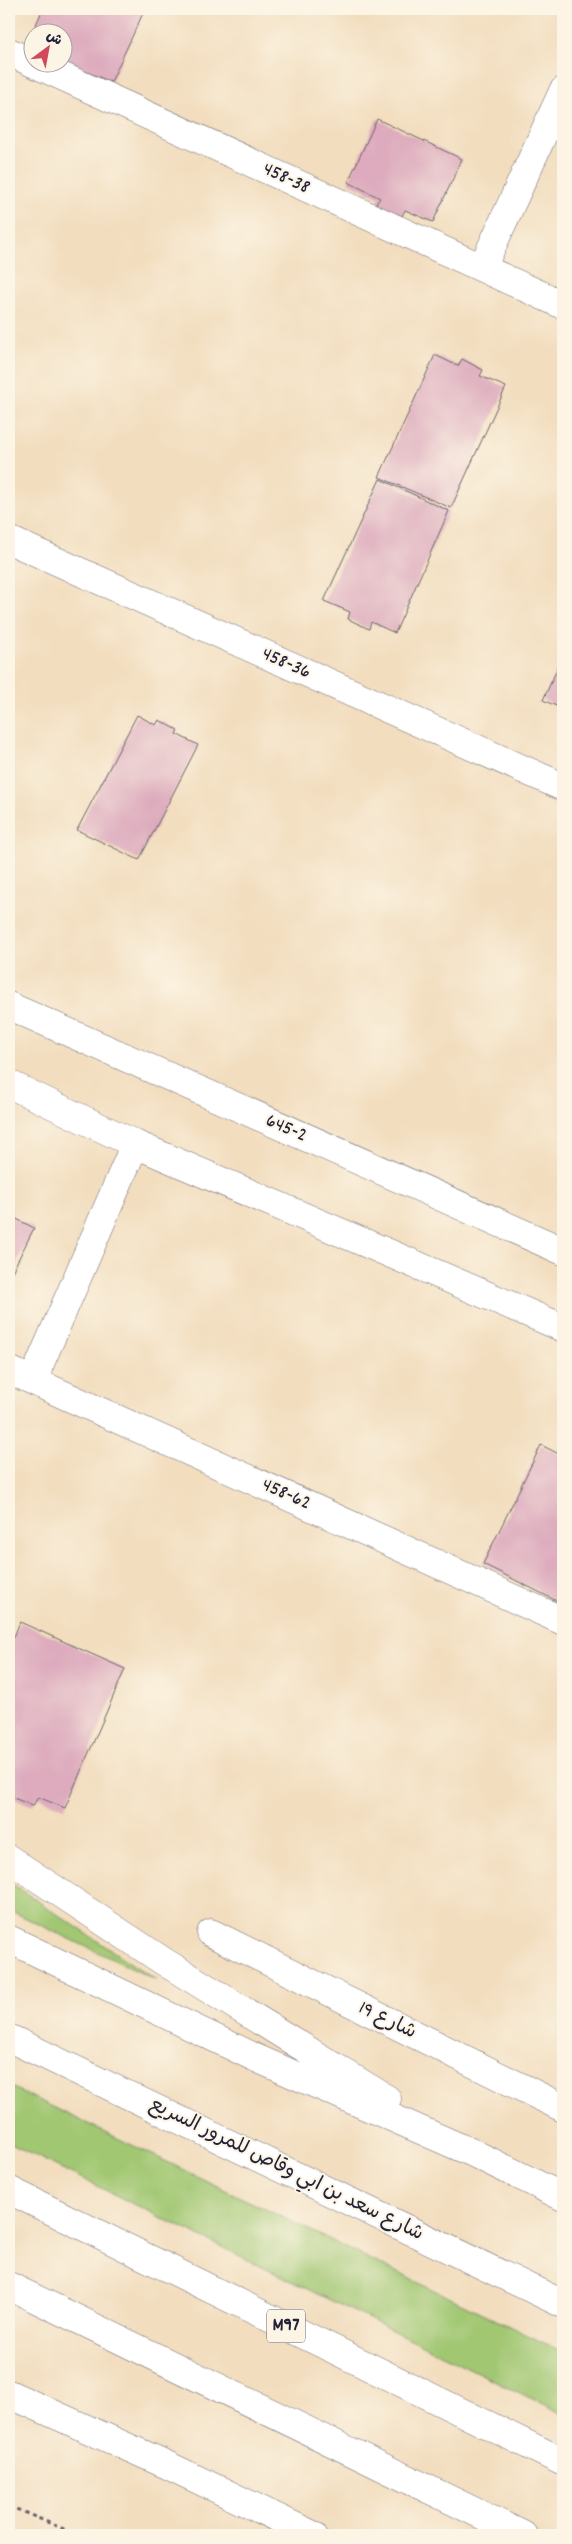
<svg xmlns="http://www.w3.org/2000/svg" width="572" height="2544" font-family="Dekko,'Playpen Sans Arabic',sans-serif">
<rect width="100%" height="100%" fill="#fcf5e5"/>
<filter id="ink" filterUnits="userSpaceOnUse"><feTurbulence type="fractalNoise" baseFrequency=".02" numOctaves="2"/><feDisplacementMap in="SourceGraphic" scale="10" xChannelSelector="R" yChannelSelector="G"/><feConvolveMatrix kernelMatrix="1 2 1 2 8 2 1 2 1" color-interpolation-filters="sRGB"/></filter>
<filter id="wash" filterUnits="userSpaceOnUse"><feTurbulence type="fractalNoise" baseFrequency=".0096" numOctaves="4" result="noise"/><feDisplacementMap in="SourceGraphic" scale="20" xChannelSelector="R" yChannelSelector="G"/><feGaussianBlur stdDeviation="1.12" result="paint"/><feColorMatrix in="noise" values="0 0 0 0 0 0 0 0 0 0 0 0 0 0 0 0 0 1.4 0 .05"/><feComposite in="paint" operator="in"/></filter>
<g filter="url(#wash)">
<rect width="100%" height="100%" fill="#f2ddbe"/>
<!-- green -->
<path fill="#a1c772" stroke="#627456" d="M9,1882L156,1980L9,1910Z
M9,2086L563,2352V2414L9,2143Z"/>
<g id="blocks">
<!-- building -->
<path fill="#ddabbd" d="M43,9H145L111,82L84,71L80,77L62,62V32H32V46L27,44Z
M377,119L462,159L433,222L405,210L402,216L375,205L380,198L348,182Z
M435,355L458,366L462,359L483,370L480,376L506,387L451,508L379,477Z
M380,479L449,511L395,633L371,622L369,629L348,619L350,612L324,601Z
M563,656V709L543,700Z
M137,715L156,725L159,720L178,730L176,734L198,745L139,860L77,830Z
M9,1207L12,1208L9,1215L34,1228L9,1278Z
M541,1445L563,1456V1604L483,1564Z
M20,1622L125,1669L65,1808L38,1797L33,1806L9,1796V1649Z"/>
</g>
</g>
<g filter="url(#ink)">
<use href="#blocks" fill-opacity="0" stroke="#6b6369" stroke-width="1"/>
<g fill="none" stroke-linecap="round" stroke-linejoin="round">
<!-- minor casing -->
<g stroke="#6b6369" stroke-width="29">
<path id="minor" d="M9,52L563,305
M482,268L563,91
M9,540L563,787
M9,1006L563,1251
M9,1084L135,1144L563,1328
M9,1370L563,1621
M33,1380L135,1144
M211,1933L563,2108"/>
</g>
<!-- tertiary casing -->
<g stroke="#6b6369" stroke-width="29">
<path id="tertiary" d="M9,2394L165,2464L313,2535"/>
</g>
<!-- motorway casing -->
<g stroke="#6b6369" stroke-width="29">
<path id="motorway" d="M9,1859L163,1961L387,2099
M9,1939L256,2058L473,2153L563,2197
M9,2038L563,2304
M9,2190L563,2462
M9,2286L523,2535"/>
</g>
<!-- path -->
<path stroke="#6b6369" stroke-width="3" stroke-dasharray="4 4" stroke-linecap="butt" d="M9,2506L78,2535"/>
<!-- minor -->
<use href="#minor" stroke="#fff" stroke-width="28"/>
<!-- tertiary -->
<use href="#tertiary" stroke="#fff" stroke-width="28"/>
<!-- motorway -->
<use href="#motorway" stroke="#fff" stroke-width="28"/>
</g>
</g>
<g text-anchor="middle" dominant-baseline="central" stroke-width="4" stroke-linejoin="round" paint-order="stroke">
<!-- shield labels -->
<rect fill="#fcf5e5" stroke="#63616e" stroke-width="1" x="267" y="2309.5" width="38" height="33" rx="4"/>
<g font-size="19" font-weight="bold" fill="#22223b">
<text x="286" y="2326">M97</text>
</g>
<!-- street labels -->
<g font-size="20" fill="#22223b" stroke="#fcf5e5">
<text transform="translate(286 179) rotate(25)">458-38</text>
<text transform="translate(286 664) rotate(24)">458-36</text>
<text transform="translate(286 1129) rotate(24)">645-2</text>
<text transform="translate(286 1495) rotate(24)">458-62</text>
<text transform="translate(387 2021) rotate(26)">شارع 19</text>
<text transform="translate(286 2170) rotate(26)">شارع سعد بن ابي وقاص للمرور السريع</text>
</g>
</g>
<!-- margin -->
<rect width="572" height="2544" fill="none" stroke="#fcf5e5" stroke-width="30"/>
<!-- north arrow -->
<g transform="translate(48 48) rotate(32)"><circle r="24" fill="#fcf5e5" stroke="#a5a1a1"/>
<path d="M0-4L9 19L0 12L-9 19Z" fill="#d1495b"/>
<text y="-8" font-size="14" font-weight="bold" text-anchor="middle" fill="#22223b">ش</text>
</g>
</svg>
